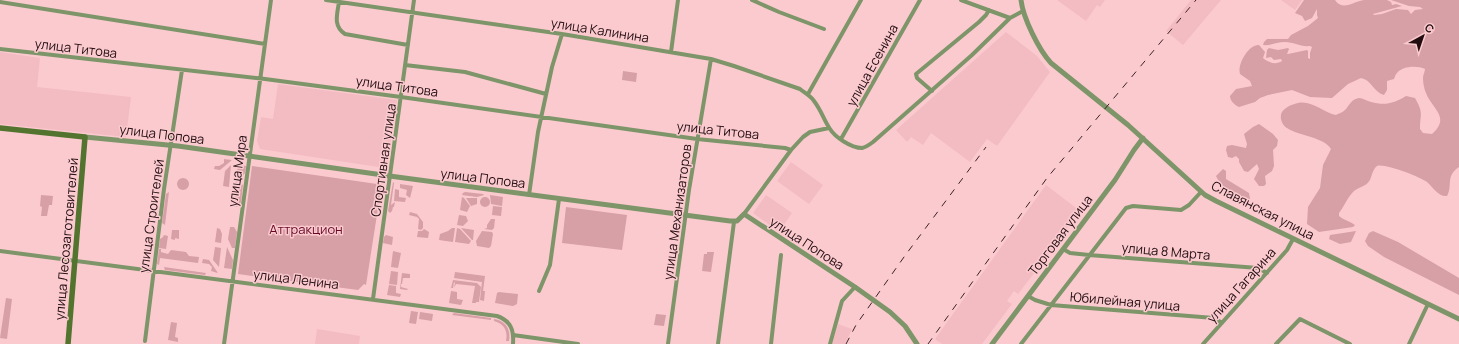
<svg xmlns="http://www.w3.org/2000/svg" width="1459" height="344" font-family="Manrope,sans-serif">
<rect width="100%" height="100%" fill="#fbcacf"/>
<!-- built -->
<path fill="#f3bcc2" d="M1057,0H1105L1100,7L1097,5L1086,21Z
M1191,0H1221L1183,45L1166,31Z
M1281,0H1302L1295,10Z
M1006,32L1037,56L1050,72L997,146L987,139L970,162L931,133L923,145L911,137L907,142L896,130Z
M0,52L40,58L37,87L131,97L126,137L0,124Z
M278,84L397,100L387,166L385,168L260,149L257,141L261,117L273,119Z
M791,162L823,185L809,204L777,181Z
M1046,185L1080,211L1052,248L1053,249L1018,294L1014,291L1007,301L1012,304L982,344H942L935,339Z
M766,195L792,213L779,232L753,213Z
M838,324L852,329L845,344H832Z
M317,329L360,336L359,344H315Z"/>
<!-- green -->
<path fill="#d7a0a6" d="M1304,0H1335C1343,12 1354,1 1364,0C1372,0 1380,0 1387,0L1391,2L1392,5L1396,4L1402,6L1373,14L1374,15L1382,14L1396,9L1408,10L1411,14L1415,10L1423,9L1420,7L1409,6L1391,0H1459V167C1445,176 1453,186 1447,196C1438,197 1433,187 1427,182C1420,177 1385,163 1377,166C1373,169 1372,175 1370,180C1366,187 1358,187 1353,192C1347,198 1344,207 1339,213V216C1343,220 1350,221 1355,225L1353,227L1319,232L1307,224L1308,207L1320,188L1323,165L1331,149C1324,137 1299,136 1287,128C1282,125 1279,117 1282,112C1285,107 1293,104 1298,103C1312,100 1324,113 1336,115C1339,113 1342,113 1345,110C1349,106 1351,99 1359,98C1363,98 1367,101 1371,102C1385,106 1395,103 1406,96L1415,98C1424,114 1420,113 1420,129L1423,133L1432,134C1451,117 1432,109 1426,93C1424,89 1423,82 1423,78C1423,74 1425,72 1425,69C1417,65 1402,66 1397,73C1395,75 1395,77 1394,79L1387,81V90L1384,95C1373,92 1372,80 1361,78L1348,84L1332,98L1310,97L1292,90L1268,95L1260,98L1255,102L1239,107C1235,105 1230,101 1230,96L1236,89L1252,86L1250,81L1240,74C1237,64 1249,44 1259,45L1265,52L1263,58C1269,63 1276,65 1282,61L1281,59L1274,60L1271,57L1266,58L1267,50L1269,48L1278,50L1288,48L1289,49L1287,54H1288L1307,50L1308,51V58L1310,59V53L1312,47L1310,46C1300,47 1294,42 1285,42C1276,42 1270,46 1263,45L1264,42L1267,39H1288L1291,35L1308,26L1318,18L1317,15V9L1312,18L1305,21L1302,16L1295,13Z
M623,71L637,73L636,82L622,80Z
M1259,124L1273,134L1278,140L1277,146L1273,150L1274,166L1272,171L1265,176L1266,184L1264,186H1259L1254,179L1259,169L1257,164L1248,172L1244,171L1239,162V159L1236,156L1232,158L1228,157L1226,150L1227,146L1232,145L1246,148L1247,144L1244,134L1253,127Z
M224,159L232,160L220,170L214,169L215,166H219L224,163Z
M231,165L229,187L223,186L225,171Z
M238,165L246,166L245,173L235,185Z
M252,166L377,184L381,189L366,285L364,284L358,290L238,274Z
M1223,169L1226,171V179L1249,193L1250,199C1238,200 1221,187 1216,176Z
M177 184a6 6 0 1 1 12 0a6 6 0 1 1-12 0Z
M393,182L394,183L391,205L395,202L394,207H393L392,211L390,213L388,211Z
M241,184L243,185L241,202L237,207L232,206L234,192Z
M400,184L413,186L410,198L406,195L407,190L400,188Z
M395,189L399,190V197L406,198L405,202L394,201Z
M169,192L165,225L162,223L166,194Z
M465,192L483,194L484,195L477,197L462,195L463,193Z
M41,195L53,196L52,205H49L47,216H41L42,207L40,206Z
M490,195L503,197L502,206L491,204Z
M462,197L464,198L470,206L467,212L460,210Z
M480 202a5 5 0 1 1 10 0a5 5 0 1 1-10 0Z
M466,198H477V204L471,206Z
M493,206L502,207L501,216L492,215Z
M566,207L627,215L622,250L562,243Z
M410,212L417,214L423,222V228L421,230L418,229L419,219L417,217L409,215Z
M459,215L466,216L468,221L463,226L457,225Z
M491,219H495L494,228L492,230L484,229L487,228V225Z
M230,227H234L237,232L235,248H232L228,239Z
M217,228L220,229L222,234L221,243L215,242Z
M452,228H455L453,242L439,240L440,234L448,231Z
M457,228L460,229L471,241L469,244L455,242Z
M461,228L474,230L473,240H472Z
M424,229L429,232L428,238L417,237L418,231H422Z
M172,230H179V239L175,238V240L171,239Z
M482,231L492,232L493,234L491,246L489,248L477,246L476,241Z
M1356,231L1351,242L1340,244L1329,239L1330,235Z
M1373,231L1398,242L1459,278V295L1384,257L1368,246L1365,241L1369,233Z
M164,235L168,236L166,249L159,248L160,239L163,237Z
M386,235L393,237L392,245L383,243L384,237Z
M215,247L221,248L219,267L213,260Z
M227,247L233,260L232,269L224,268Z
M159,249H161V252L168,254L171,250L186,252L189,256L199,257L198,263L160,258L159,265L157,264Z
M393,251L401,253L398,268L391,267Z
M707,252H714L711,272L702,271L704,254H707Z
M203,259L209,260L218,273L211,271L212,267L209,264L202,263Z
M164,267L206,273L205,275L165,270Z
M391,271L398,272L397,285L389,284Z
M455,272L485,276L483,291H485L484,301L480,300L482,282L454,278Z
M402,273L410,274V278H403L402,284H401V287L408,289L407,290L400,289Z
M453,280L477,283L481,287L479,302H476V303H472L475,286L456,284L454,288L455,283L454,282L453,288H451Z
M389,285L396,286V293L401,294L400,297L387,295Z
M451,291L457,292V299L463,300L461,305L449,303Z
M499,292L518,294L517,304L513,306L495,303L497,293Z
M6,298L12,299L7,339L0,338Z
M411,311L418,312L416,324L409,323Z
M420,312L433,314L432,321L419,319Z
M454,313L491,318V320L452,315Z
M656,314L666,315L664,326L654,325Z
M494,319C506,321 511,329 509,341H506C508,330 504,324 494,321Z
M171,322L177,323L175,337L178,338V342L168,340Z"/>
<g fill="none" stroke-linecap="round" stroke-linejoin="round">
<!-- minor -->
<path stroke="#7d9569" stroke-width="4" d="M326,0L562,34L711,59L734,66L800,89C805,93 811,96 814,101C821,110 824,120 830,129C835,137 851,148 862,148C866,147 869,145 873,142L972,55L1010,18L1023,11
M752,0L779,12L824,29
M961,0L1010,18
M0,2L265,44
M339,2C337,15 333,26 345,34L408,45
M0,49L265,79L401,97L697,139L785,148L791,150
M671,52L678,0
M405,65L465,72L546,94
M932,91L917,78L916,74L979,22L986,15L989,10
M808,94L861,0
M841,139L920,0
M529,195L538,132L552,67L562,34
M744,214L791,150L803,137L810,132L829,128
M1063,249L1070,253L1089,255L1258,268L1267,273
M0,251L497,316C511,321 514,330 513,344
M539,291L550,265L559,199
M1028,296L1035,300L1051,305L1214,318L1222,323
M373,299L414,0
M513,335L578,344
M145,341L164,189L182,70
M224,344L271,0
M668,344L689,190L711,59
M718,344L734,222
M771,344L781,255
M830,344L842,301L855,287
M1021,344L1126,208L1133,206L1181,210L1189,205L1201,192
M1203,344L1287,250L1293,239
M1276,344L1300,319L1350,344
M1409,344L1428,304"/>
<!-- tertiary -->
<path stroke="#7d9569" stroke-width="5" d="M1021,0C1023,18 1039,50 1051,63L1128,125L1205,195L1216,201L1459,319
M85,137L178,146L397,177L730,221H737L744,214L855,287L890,312L905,326L917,344
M992,344L1115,180L1134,150L1143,138"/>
<!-- secondary -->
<path stroke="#52742f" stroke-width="5.5" d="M0,128L85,137L68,344"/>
<!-- rail -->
<path stroke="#3c2328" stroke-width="1" stroke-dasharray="7 7" stroke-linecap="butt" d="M846,344L856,325L904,257L986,147
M928,344L1047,178L1196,0"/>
</g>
<g text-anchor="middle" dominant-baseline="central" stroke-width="3" stroke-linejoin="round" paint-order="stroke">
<!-- street labels -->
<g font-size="13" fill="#210c10" stroke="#fbcacf">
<text transform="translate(600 30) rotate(9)">улица Калинина</text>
<text transform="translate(76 48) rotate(7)">улица Титова</text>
<text transform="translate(872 65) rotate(-61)">улица Есенина</text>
<text transform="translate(397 86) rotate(8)">улица Титова</text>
<text transform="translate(718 130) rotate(6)">улица Титова</text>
<text transform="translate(162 134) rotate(7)">улица Попова</text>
<text transform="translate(383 160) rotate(-82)">Спортивная улица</text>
<text transform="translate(237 171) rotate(-82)">улица Мира</text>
<text transform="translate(483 178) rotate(7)">улица Попова</text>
<text transform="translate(1263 210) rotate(27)">Славянская улица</text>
<text transform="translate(677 212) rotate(-82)">улица Механизаторов</text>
<text transform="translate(151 216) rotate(-82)">улица Строителей</text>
<text transform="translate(1060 235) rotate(-53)">Торговая улица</text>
<text transform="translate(66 239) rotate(-85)">улица Лесозаготовителей</text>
<text transform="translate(807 243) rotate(33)">улица Попова</text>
<text transform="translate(1166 251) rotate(5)">улица 8 Марта</text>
<text transform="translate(296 279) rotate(7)">улица Ленина</text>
<text transform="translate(1241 285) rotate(-48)">улица Гагарина</text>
<text transform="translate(1125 301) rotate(5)">Юбилейная улица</text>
</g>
<!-- park labels -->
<g font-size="13" fill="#640725" stroke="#fbcacf">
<text x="306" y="229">Аттракцион</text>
</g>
</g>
<!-- north arrow -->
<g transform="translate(1423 36) rotate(40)" stroke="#fbcacf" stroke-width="3" paint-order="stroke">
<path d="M0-3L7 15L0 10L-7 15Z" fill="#210c10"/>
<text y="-6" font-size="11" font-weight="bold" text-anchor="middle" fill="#210c10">С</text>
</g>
</svg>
